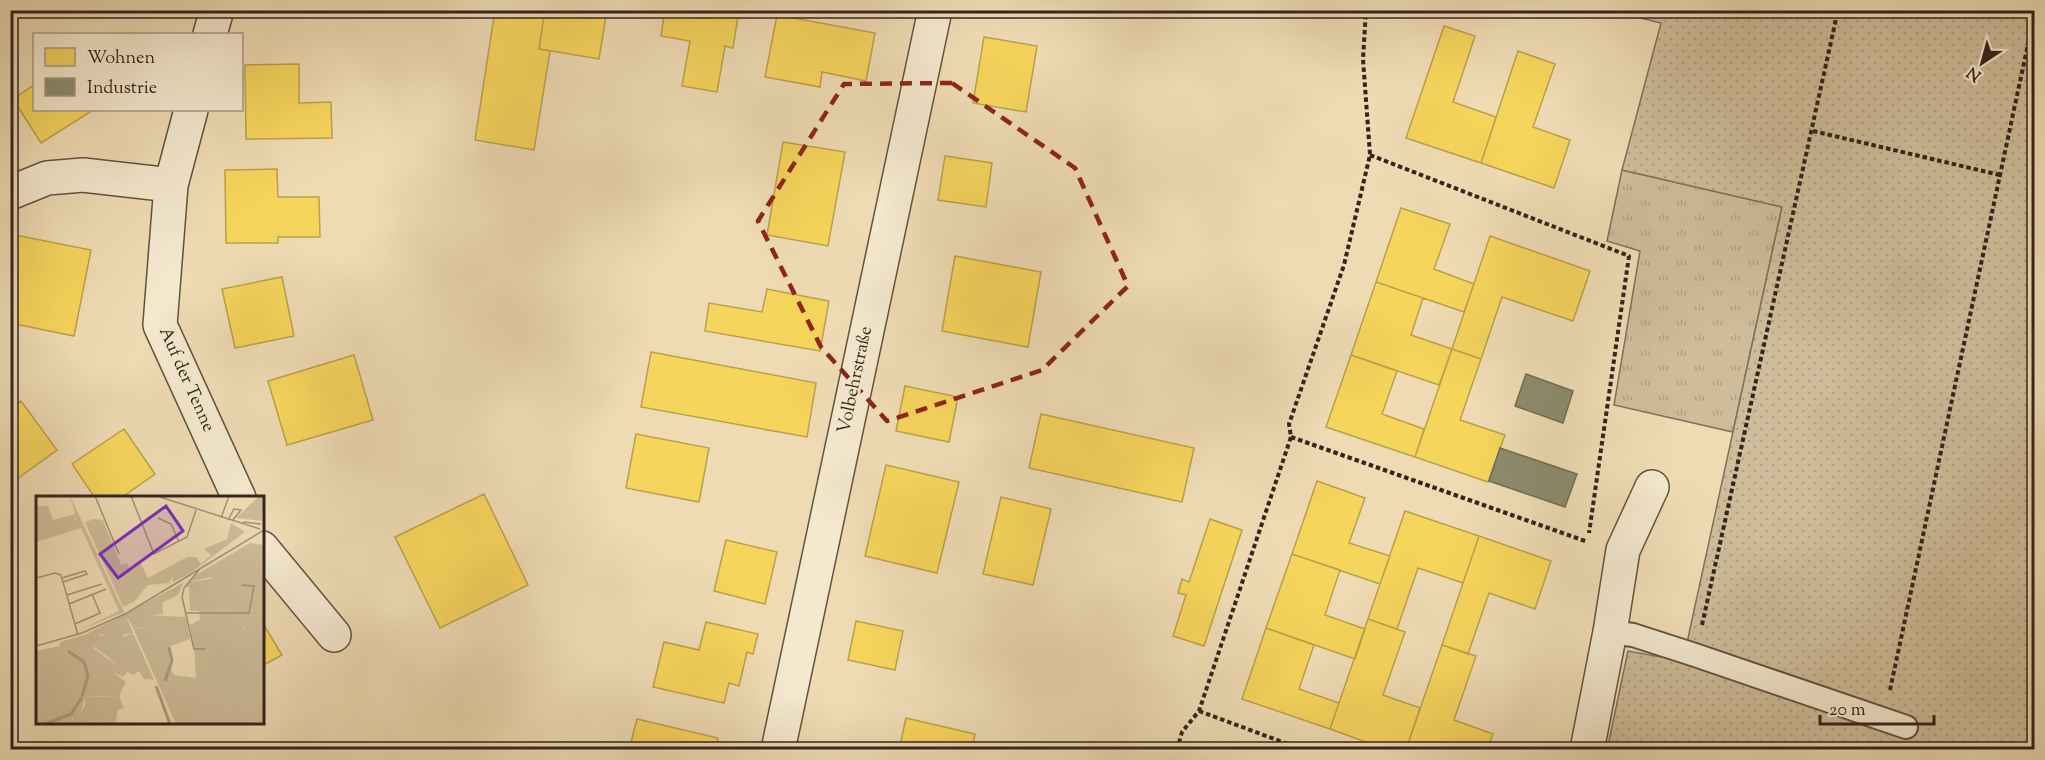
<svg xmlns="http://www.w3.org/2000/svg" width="2045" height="760" font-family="'Sorts Mill Goudy',serif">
<defs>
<pattern id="grass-tufts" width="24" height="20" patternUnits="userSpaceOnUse" patternTransform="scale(1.5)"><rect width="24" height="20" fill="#cebc9a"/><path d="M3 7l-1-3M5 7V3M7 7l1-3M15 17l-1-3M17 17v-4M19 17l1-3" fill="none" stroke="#b2a184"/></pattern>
<pattern id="garden-dots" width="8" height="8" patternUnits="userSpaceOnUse" patternTransform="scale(1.5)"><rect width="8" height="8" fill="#cebc9a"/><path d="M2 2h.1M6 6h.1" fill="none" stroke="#b2a184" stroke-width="1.8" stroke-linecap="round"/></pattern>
</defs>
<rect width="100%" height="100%" fill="#eedbb4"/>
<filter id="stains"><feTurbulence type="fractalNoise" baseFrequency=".00333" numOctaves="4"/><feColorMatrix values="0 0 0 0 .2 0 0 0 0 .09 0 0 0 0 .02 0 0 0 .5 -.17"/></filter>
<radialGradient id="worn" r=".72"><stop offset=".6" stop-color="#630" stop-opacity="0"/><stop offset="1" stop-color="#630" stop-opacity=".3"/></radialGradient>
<!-- grass -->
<path fill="url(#grass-tufts)" stroke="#81705b" stroke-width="1.5" d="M1622,170L1782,207L1733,432L1614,405L1640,251L1607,241Z"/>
<!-- garden -->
<path fill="url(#garden-dots)" stroke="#81705b" stroke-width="1.5" d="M1612,11H2034V749L1607,750L1628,651L1683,661L1782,207L1622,170L1661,23Z"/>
<!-- homes -->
<path fill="#f6d55c" stroke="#bca049" stroke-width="1.5" d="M495,10H545L539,49L550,51L534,150L475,140Z
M545,10H607L599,59L539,49Z
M665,10H739L733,48L725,46L717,92L682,86L690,41L661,36Z
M777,15L875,33L866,81L822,72L820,87L765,77Z
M1444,26L1475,36L1453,102L1496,117L1481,163L1406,138Z
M984,37L1037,46L1026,112L973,103Z
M1518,51L1555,64L1533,127L1570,140L1554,188L1481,163Z
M299,64V103L331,102L332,138L246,139L245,65Z
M34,85V110H93L41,143L13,99Z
M783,142L845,152L828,246L767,235Z
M945,156L992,163L986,207L938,200Z
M277,169L278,197H319L320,237H278V243H226L225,170Z
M1401,208L1450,224L1434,269L1474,284L1464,312L1376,282Z
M10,234L91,250L74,336L10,323Z
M1490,236L1590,271L1573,321L1502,297L1481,359L1452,349Z
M955,256L1041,272L1028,347L942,331Z
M282,277L294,336L235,348L222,289Z
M1376,282L1423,298L1411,335L1452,349L1439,385L1351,355Z
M767,289L829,301L820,351L705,331L709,303L762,312Z
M1452,349L1481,359L1460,420L1505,435L1488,482L1415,457Z
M651,352L816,383L807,437L641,407Z
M354,355L373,420L287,445L268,381Z
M1351,355L1397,371L1382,414L1424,429L1415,457L1326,427Z
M905,386L958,397L949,442L896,431Z
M21,401L57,450L10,484V408Z
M1041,414L1194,448L1182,502L1029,468Z
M124,429L155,474L121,498H95L72,464Z
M636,434L709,448L699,502L626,488Z
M886,465L959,482L937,573L865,556Z
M1317,481L1365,498L1349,543L1390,556L1380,584L1292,554Z
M484,494L528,585L440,628L395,537Z
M1001,497L1051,509L1033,585L983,574Z
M1405,511L1479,536L1463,583L1418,568L1397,629L1368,619Z
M1210,519L1242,530L1204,646L1173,636L1186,595L1178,593L1182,579L1189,582Z
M1479,536L1551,561L1535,609L1489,593L1468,654L1442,645Z
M726,540L777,552L765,604L714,591Z
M1292,554L1340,570L1325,615L1365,629L1355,659L1266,628Z
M1368,619L1405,632L1383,695L1420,708L1406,750H1388L1330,729Z
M856,621L903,631L895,670L848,660Z
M262,622L282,655L262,666Z
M706,622L758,634L753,654L747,652L739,686L729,683L724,703L653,687L664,642L699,650Z
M1266,628L1314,645L1299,689L1339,703L1330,729L1242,699Z
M1442,645L1476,656L1454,720L1493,734L1487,750H1406Z
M906,718L975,734L972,750H899Z
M637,719L718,738L715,750H629Z"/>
<!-- industry -->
<path fill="#8c8c6e" stroke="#726d55" stroke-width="1.5" d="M1526,374L1573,391L1563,423L1515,406Z
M1500,448L1577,474L1565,507L1489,481Z"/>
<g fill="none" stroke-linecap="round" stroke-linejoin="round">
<!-- service casing -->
<g stroke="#625242" stroke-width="26">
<path id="service" d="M1610,632L1633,635L1695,655L1906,727"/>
</g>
<!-- minor casing -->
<g stroke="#625242" stroke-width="36">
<path id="minor" d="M210,34L217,10
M191,110L171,185L160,325L239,498
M10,193L47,178L83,175L171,185
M262,548L334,635
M778,750L935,10
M1587,750L1610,632L1623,550L1652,487"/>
</g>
<!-- path -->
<path stroke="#34241c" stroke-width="4" stroke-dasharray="4.5 3" stroke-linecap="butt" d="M1813,131L2000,175
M1370,155L1629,256L1589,533
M1291,437L1588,542
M1702,625L1838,10
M1890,690L2034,16
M1199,711L1304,750
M1177,750L1182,732L1199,711L1291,437L1289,424L1344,265L1370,155L1363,59L1366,10"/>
<!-- service -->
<use href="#service" stroke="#f4e8ce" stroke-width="22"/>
<!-- minor -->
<use href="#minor" stroke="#f4e8ce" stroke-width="33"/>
</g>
<!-- marked area -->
<path fill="none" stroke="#8f2418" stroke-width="4.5" stroke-dasharray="12 8" stroke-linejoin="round" d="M952,83L1075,168L1128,286L1042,370L887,421L821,347L758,221L844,84Z"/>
<g text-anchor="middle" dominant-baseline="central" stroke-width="6" stroke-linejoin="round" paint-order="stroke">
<!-- street labels -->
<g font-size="18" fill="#34241c" stroke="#f4e8ce">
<text transform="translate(186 380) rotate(66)">Auf der Tenne</text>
<text transform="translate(856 380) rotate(-78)">Volbehrstraße</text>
</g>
</g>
<!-- overview -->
<g transform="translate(36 496)">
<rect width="228" height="228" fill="#eedbb4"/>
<path d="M34,0L88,116L44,134L83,115L45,32L36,35L40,22ZM179,82L200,114L154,115L153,91L157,86ZM147,87L142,99L63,137L66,140L57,152L72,163L71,179L64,200L49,201L44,219L36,222V228H0V155L24,150V146L51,138Z" fill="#cebc9a"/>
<path d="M195,27L209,36L153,78L137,86V79L150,75L151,61H160L165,68L175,59L168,53L191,43ZM214,47L212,57L202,65L185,75L178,74L176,81L157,85V91H149L160,79ZM126,105L127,118L112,119L111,130L98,133L92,122ZM214,114L218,116L216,122L195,148L158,151L154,129L164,124L163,115ZM91,123L97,137L73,141L63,137ZM72,163L78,166L74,174L90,186L83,200H64ZM19,183L29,184L24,198L19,203L9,202L6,192Z" fill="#cebc9a"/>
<path d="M223,0H228L226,25L200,22ZM0,10H12L17,24L39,18V30L36,35L0,46ZM58,23L67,24L85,69L91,67L94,73L105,68L112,82L151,61L150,75L137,80L133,87L112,89L99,105L87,111L49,26ZM214,47L228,49V228H140L98,134L111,130V119L150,121L154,143L133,151L134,172L138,179L160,182L158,151L195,148V134H207L216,122L218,115L200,114L176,81L178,74L185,75L186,69L202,65L204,55L212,57ZM85,135L88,141L97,137L118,184L108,183L103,175L97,179L91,176L87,181L73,174L79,166L58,151L66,140ZM83,200L88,212L82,214L79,228H36L38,216L44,219L49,209V201Z" fill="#cebc9a"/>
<path fill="none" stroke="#af9d80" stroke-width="3" d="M32,155L48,166L52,180L46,200M129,185L136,165L133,151M120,190L134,228M9,228L35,218L46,201"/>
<path fill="none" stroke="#a49277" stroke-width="1.5" d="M59,0L83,58M95,0L118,58L151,41L160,14M121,0L224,33M122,22L135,28L143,46M185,22L193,0M192,24L198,13L205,14L196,25M207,26L225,28M163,74L148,92L146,101L158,153H169M0,82L19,77L25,79L42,139M26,82L49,75L51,78L27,86M31,99L66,88M33,108L70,93M150,117H213L218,90L205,89M39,128L64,117L56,98M0,150L46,137L91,117L228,34"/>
<path fill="#7b2cbf" fill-opacity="0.15" stroke="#7b2cbf" stroke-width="3" d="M130,10L147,35L82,82L64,58Z"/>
<rect width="228" height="228" fill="none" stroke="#34241c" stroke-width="3"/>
</g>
<!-- margin -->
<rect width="2045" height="760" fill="none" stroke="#eedbb4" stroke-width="36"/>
<rect x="12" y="12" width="2021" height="736" fill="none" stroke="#34241c" stroke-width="3"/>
<rect x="18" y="18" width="2009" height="724" fill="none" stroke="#34241c" stroke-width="1.5"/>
<!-- legend -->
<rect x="33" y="33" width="210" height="78" fill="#f4e8ce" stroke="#a79a87" stroke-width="1.5"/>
<rect x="45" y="48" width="30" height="18" fill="#f6d55c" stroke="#a79a87" stroke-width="1.5"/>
<text x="87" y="63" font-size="18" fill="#34241c">Wohnen</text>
<rect x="45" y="78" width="30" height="18" fill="#8c8c6e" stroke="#a79a87" stroke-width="1.5"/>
<text x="87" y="93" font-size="18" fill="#34241c">Industrie</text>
<!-- north arrow -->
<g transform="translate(1982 63) rotate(216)" stroke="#f4e8ce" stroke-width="4.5" paint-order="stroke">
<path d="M0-4.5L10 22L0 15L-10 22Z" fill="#34241c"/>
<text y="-9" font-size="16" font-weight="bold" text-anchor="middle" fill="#34241c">N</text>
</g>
<!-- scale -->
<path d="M1820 715v9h114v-9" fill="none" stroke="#34241c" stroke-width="3"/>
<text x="1829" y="715" font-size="18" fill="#34241c" stroke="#f4e8ce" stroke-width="4.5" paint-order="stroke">20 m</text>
<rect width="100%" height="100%" filter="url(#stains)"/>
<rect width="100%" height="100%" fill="url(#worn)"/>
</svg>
